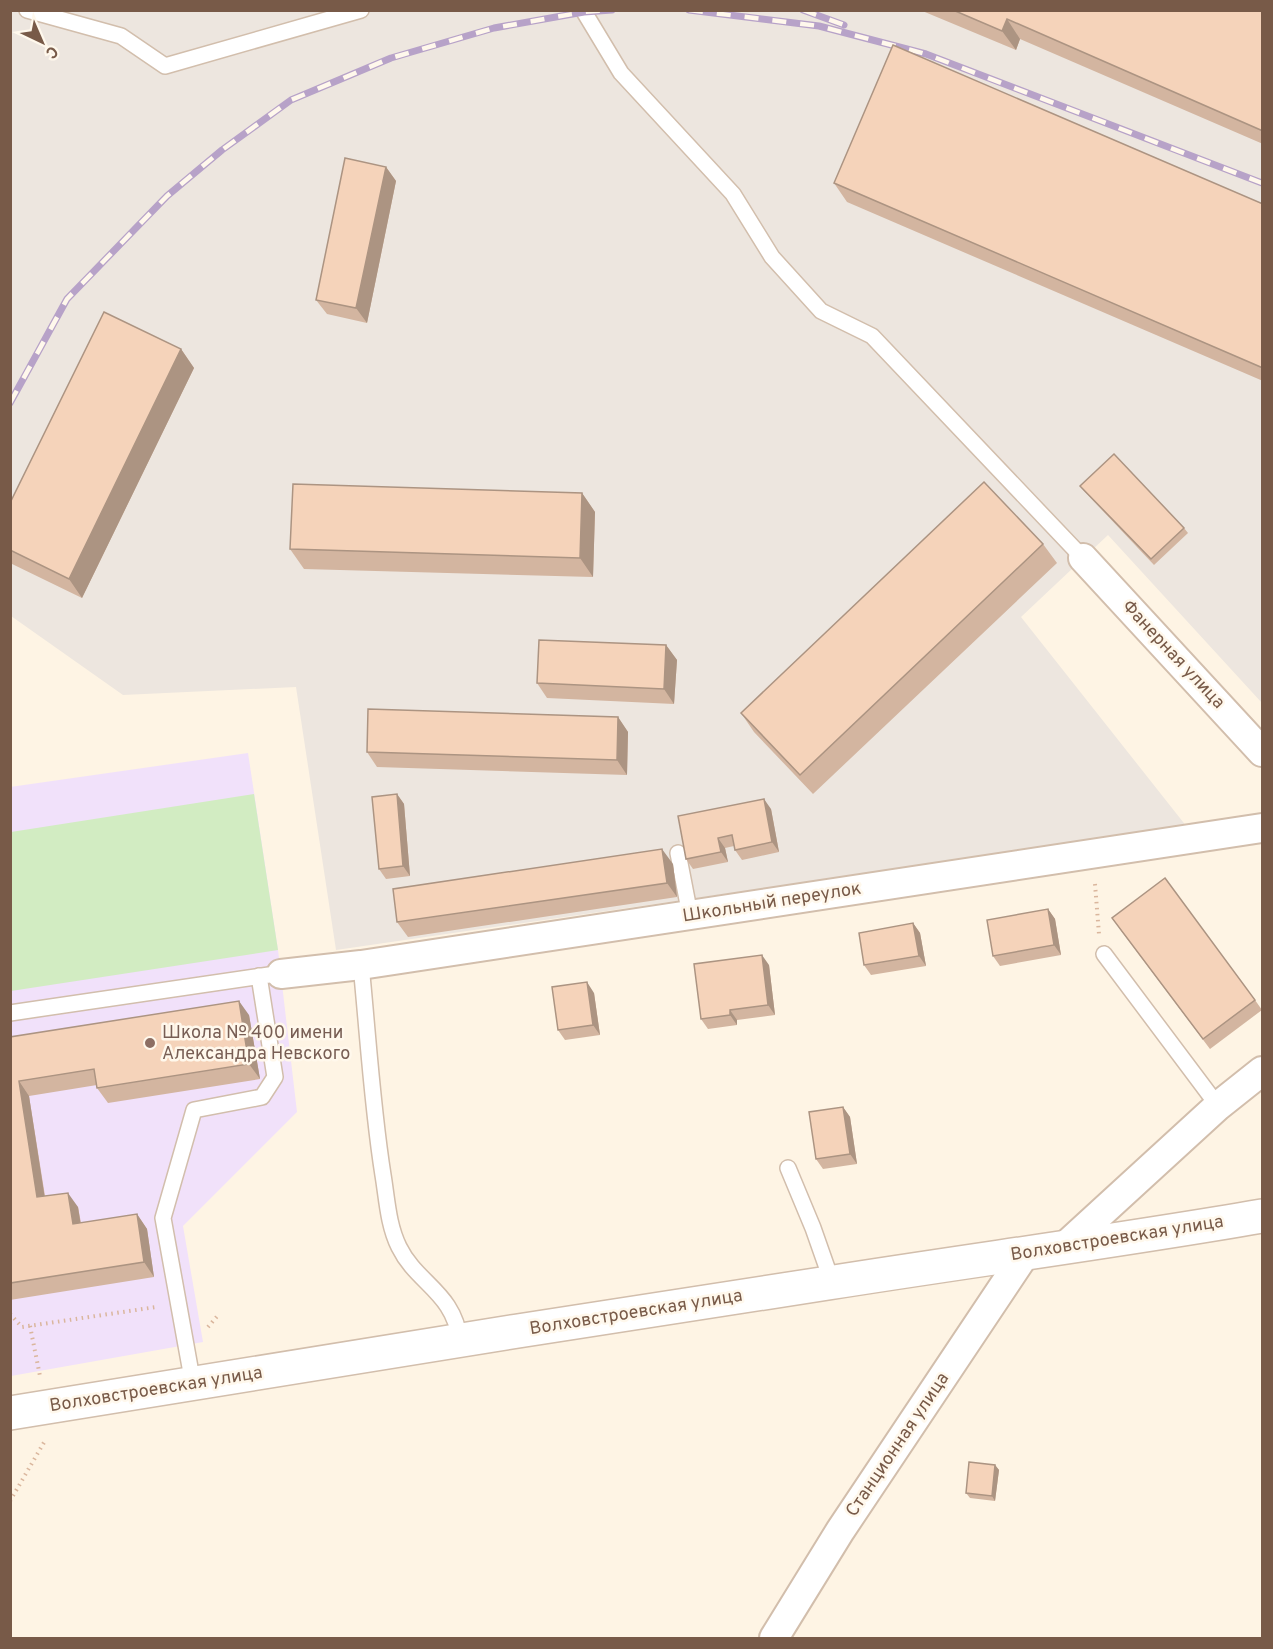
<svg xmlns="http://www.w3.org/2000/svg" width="1273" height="1649" font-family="Overpass,sans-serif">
<rect width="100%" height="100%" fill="#fef4e4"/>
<!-- industrial -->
<path fill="#ede6df" d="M11,11H1262V703L1108,535L1021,617L1187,827L336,950L296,687L123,695L11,616Z"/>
<!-- education -->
<path fill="#f1e1fa" d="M248,753L278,950L297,1112L183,1226L203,1342L11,1376L10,787Z"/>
<!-- green -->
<path fill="#d2ecc2" d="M254,794L278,950L11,991V832Z"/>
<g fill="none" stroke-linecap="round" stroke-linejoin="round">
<!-- service casing -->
<g stroke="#d2beac" stroke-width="18">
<path id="service" d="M27,10L121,36L165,66L361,10
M583,10L621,73L733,194L772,257L821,311L872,336L1083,558
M678,853L690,915
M1104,954L1218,1106
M361,965C368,1035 372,1106 383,1175C387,1199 388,1225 399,1247C417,1284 454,1292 460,1341
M10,1013L269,975
M788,1168L813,1228L832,1282
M193,1384L163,1218L194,1110L262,1097L275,1077L259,976"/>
</g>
<!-- minor casing -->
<g stroke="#d2beac" stroke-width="32">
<path id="minor" d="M1083,558L1262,752
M281,974L361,965L1262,828
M1064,1247L1218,1106L1262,1071
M774,1638L840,1531L1025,1254"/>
</g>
<!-- tertiary casing -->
<g stroke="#d2beac" stroke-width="36">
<path id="tertiary" d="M10,1413C283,1367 555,1325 828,1283C973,1260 1118,1241 1262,1216"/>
</g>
<!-- path -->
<path stroke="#dab69d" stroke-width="4" stroke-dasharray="1.5 4.5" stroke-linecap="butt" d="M1095,884L1099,934
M10,1314L22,1327L156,1307
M30,1326L40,1376
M208,1327L219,1314
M10,1501L46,1439"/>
<!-- service -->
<use href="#service" stroke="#fff" stroke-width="15"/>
<!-- minor -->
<use href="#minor" stroke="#fff" stroke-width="28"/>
<!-- tertiary -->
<use href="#tertiary" stroke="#fff" stroke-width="33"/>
<!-- rail casing -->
<g stroke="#b7a2c8" stroke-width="7">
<path id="rail" d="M689,10L819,26L926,54L1262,183
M803,10L844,25
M10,403L67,299L167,196L222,150L291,100L391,58L494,28L584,12L612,10"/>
</g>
<!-- rail -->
<use href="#rail" stroke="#fff8ec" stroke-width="4.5" stroke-dasharray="14" stroke-linecap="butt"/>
</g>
<!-- wall -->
<path fill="#d3b5a0" d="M920,10H1263V144L1020,39L1016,50Z
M386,167L396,181L367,323L327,314L316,300Z
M834,183L1263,204V381L847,202Z
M181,349L194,368L82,598L10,563V503Z
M1080,486L1184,528L1188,533L1154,565L1084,491Z
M582,493L595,512L593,577L304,569L290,549Z
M1043,544L1057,563L813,794L754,732L741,713Z
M666,645L677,660L674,704L547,698L537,683Z
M618,717L628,732L627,775L377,767L367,752Z
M397,794L404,804L410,876L386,879L379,869Z
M771,809L779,852L742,860L735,850L734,846L725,848L728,862L693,869L686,859L678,816Z
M673,864L677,897L408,937L397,922Z
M1048,909L1055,919L1061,955L1000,966L993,956Z
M913,923L920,933L926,966L871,975L864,965Z
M1119,928L1255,1000L1262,1010L1210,1049Z
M769,965L775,1015L737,1020V1025L708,1029L701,1019Z
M594,993L600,1035L565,1040L558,1030Z
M249,1015L260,1079L108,1103L97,1088V1085L29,1096L45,1196L78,1207L81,1223L137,1214L147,1229L154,1277L10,1300V1037Z
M843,1107L850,1117L857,1164L823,1169L816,1159Z
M995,1465L999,1470L995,1501L970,1498L966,1493Z"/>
<!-- shaded-wall -->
<path fill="#ac9482" d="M1007,19L1020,39L1016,50L1002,31Z
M386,167L396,181L367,323L356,308Z
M181,349L194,368L82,598L69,579Z
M582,493L595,512L593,577L580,558Z
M666,645L677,660L674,704L664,689Z
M618,717L628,732L627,775L617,760Z
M397,794L404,804L410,876L403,866Z
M764,799L771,809L779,852L772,842Z
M718,838L725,848L728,862L721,852Z
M662,849L673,864L677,897L667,883Z
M1048,909L1055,919L1061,955L1054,945Z
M913,923L920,933L926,966L919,956Z
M762,955L769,965L775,1015L768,1005Z
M587,982L594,993L600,1035L593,1025Z
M239,1001L249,1015L260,1079L249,1064Z
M730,1010L737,1020V1025L730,1015Z
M19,1081L29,1096L47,1212L37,1197Z
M843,1107L850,1117L857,1164L850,1154Z
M68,1193L78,1207L83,1239L73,1224Z
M137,1214L147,1229L154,1277L144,1262Z
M995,1465L999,1470L995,1501L992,1496Z"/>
<!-- building -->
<path fill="#f5d3ba" stroke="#ac9482" stroke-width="1.5" d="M953,10H1263V131L1007,19L1002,31Z
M893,45L1263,204V368L834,183Z
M345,158L386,167L356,308L316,300Z
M104,312L181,349L69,579L10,550V503Z
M1114,454L1184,528L1151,559L1080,486Z
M984,482L1043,544L800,775L741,713Z
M293,484L582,493L580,558L290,549Z
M539,640L666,645L664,689L537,683Z
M368,709L618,717L617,760L367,752Z
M397,794L403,866L379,869L372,797Z
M764,799L772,842L735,850L732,835L718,838L721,852L686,859L678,816Z
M662,849L667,883L397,922L393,889Z
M1165,878L1255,1000L1203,1039L1112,918Z
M1048,909L1054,945L993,956L987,920Z
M913,923L919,956L864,965L859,933Z
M762,955L768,1005L730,1010V1015L701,1019L694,964Z
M587,982L593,1025L558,1030L552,987Z
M239,1001L249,1064L97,1088L94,1069L19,1081L37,1197L68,1193L73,1224L137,1214L144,1262L10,1283V1037Z
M843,1107L850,1154L816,1159L809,1112Z
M969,1462L995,1465L992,1496L966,1493Z"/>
<!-- markers -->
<circle fill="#8d6e63" stroke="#fff8ec" stroke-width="2" cx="150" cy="1043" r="6"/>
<g text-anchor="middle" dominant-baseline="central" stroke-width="5" stroke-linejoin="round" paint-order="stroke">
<!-- street labels -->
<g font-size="18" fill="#785a48" stroke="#fff8ec">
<text transform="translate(1173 655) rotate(47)">Фанерная улица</text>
<text transform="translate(772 903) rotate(-9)">Школьный переулок</text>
<text transform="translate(1117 1239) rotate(-9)">Волховстроевская улица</text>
<text transform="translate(636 1313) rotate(-9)">Волховстроевская улица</text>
<text transform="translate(156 1390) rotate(-9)">Волховстроевская улица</text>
<text transform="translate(898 1445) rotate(-56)">Станционная улица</text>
</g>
<!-- education labels -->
<g font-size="18" fill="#785e54" stroke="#fff8ec" text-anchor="start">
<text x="162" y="1033">Школа № 400 имени<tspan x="162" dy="21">Александра Невского</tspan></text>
</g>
</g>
<!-- border -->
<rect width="1273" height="1649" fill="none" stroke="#785a48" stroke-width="24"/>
<!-- north arrow -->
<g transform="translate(42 42) rotate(136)" stroke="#fff8ec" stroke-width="4.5" paint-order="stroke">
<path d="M0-4.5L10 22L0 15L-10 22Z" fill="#785a48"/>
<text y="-9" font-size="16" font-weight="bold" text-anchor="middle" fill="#785a48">С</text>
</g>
</svg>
